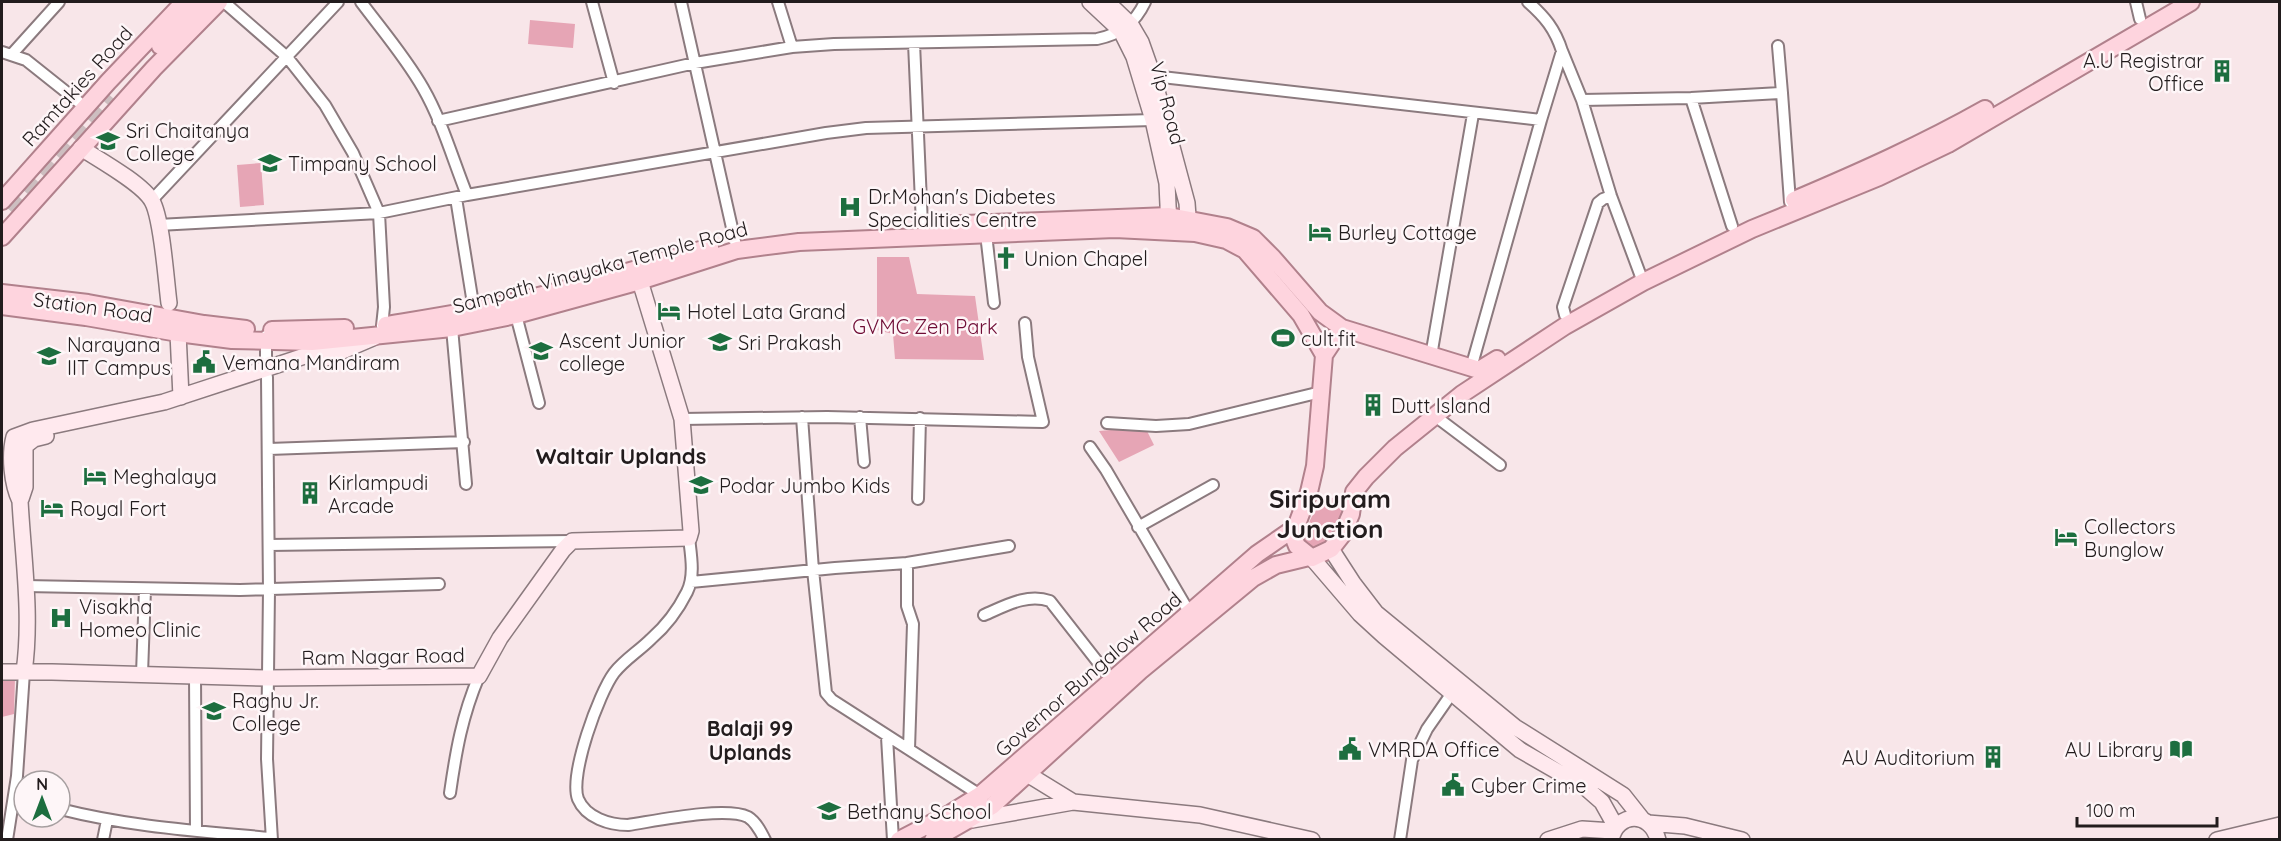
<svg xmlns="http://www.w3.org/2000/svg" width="2281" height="841" font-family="Quicksand,sans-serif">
<rect width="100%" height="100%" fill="#f8e6e9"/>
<!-- green -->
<path fill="#e6a5b5" d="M530,20L575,24L573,48L528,44Z
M261,163L264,205L240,207L237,165Z
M877,257H909L917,294L975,296L984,360L895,359L893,334L877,330Z
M1145,427L1154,445L1119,462L1099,431Z
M1339,497C1348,511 1337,533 1326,543C1322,546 1317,548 1312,550L1304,542C1306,523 1318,497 1339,497Z
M15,677L14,714L2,717V678Z"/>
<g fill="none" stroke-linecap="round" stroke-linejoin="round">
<!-- primary-tunnel -->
<path stroke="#cdbec0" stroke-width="16" stroke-dasharray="16 8" stroke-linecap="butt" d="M13,213L114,99"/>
<!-- street casing -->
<g stroke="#8b7a7e" stroke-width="14">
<path id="street" d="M224,2L287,57L325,105L353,153L379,213L384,307L382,326
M361,2C382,30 406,58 423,88C442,121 453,160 467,195
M592,2L614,83
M681,2L737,250
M778,2L792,47
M1528,2C1545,17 1555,29 1562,51
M2136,2L2140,19
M914,43L922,225
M1778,46L1782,93
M2,52L26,60L85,107
M12,54L59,2
M1153,76L1541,120L1562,51L1582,100
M1691,98L1732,226
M438,121L695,63L792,47L834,44L1097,39C1121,34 1135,23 1145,2
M456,198L474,310
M152,200L338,2
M158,225L379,213L467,195L826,133L866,128L1153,120
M986,234L994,303
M1643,282L1611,196L1582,100L1691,98L1782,93L1790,202
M516,315L539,403
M1565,315L1563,307L1598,203L1603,199L1611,196
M452,328L466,484
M266,336V369
M1431,356L1473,114
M1471,368L1541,120
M267,377L269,590L267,759L272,840
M1435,416L1500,465
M802,417L813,570L826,693L832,700L980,795
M860,417L864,462
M682,419L827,417L1043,422L1028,357L1025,323
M1107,423L1156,426L1189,424L1321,392
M1090,447L1106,470L1192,617
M269,449L464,442
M918,499L920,418
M1138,527L1213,485
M689,538C691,555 695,576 687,592C678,610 666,626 651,639C639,651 624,660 614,673C599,693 569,775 578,799C586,818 610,825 628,825C655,821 725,806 748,817C756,822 761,832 765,840
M269,545L572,541
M907,563L1009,546
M691,582L835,568L907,563V606L913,624L909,749
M25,586L240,590L439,584
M984,615C1005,606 1027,593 1050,601L1111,679
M142,674L145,589
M195,676L196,831
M887,737L893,840
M450,793C456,751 462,716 479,676
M60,809C131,827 198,831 271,838
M7,840L17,776L24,672
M103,840L107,820
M1400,840L1412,760L1427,729L1452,693"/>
</g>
<!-- secondary casing -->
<g stroke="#8b7a7e" stroke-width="18">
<path id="secondary" d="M1090,2L1121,31L1134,57L1153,120L1167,183L1169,227
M1107,2L1131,25L1141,42L1153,76L1187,203L1189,231
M81,148C98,159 143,184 152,201C162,218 166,280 169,303
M178,333L181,397
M326,358L375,337
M21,499L25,487V446L34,439L46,436
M1331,549L1353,583L1376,613L1515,727L1623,795L1642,819
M1312,558L1360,614L1384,636L1520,750L1586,788L1602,802L1616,827
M2,672H52L267,678L479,676L500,638L563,550L572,541L689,538L691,531L682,419L640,281
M24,672C32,616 23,557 20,501C12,484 9,456 14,437L33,430L164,402L317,352L342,341
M1020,764L1029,775L1073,802
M972,820L1073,802L1200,815L1312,840
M1648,823L1685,826L1742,840
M1548,840L1582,829L1613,831
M1611,840C1617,811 1651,811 1658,840
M2217,840L2280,825
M2267,840L2280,836"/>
</g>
<!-- primary casing -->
<g stroke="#b1818c" stroke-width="20">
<path id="primary" d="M160,46L201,2
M1794,200C1860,172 1923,144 1985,109
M2,201L108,82L184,2
M938,225L1169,216L1227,227L1253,238L1273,258L1320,312L1342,328L1479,370L1497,359
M2,237L154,68L219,2
M2,293L88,303L204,324L246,329
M2,306L86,317L178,333L232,340L312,342L452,328L516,315L640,281L737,250L799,242L1115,229L1195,233L1226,240L1245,250L1301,315L1324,355L1315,466L1309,492L1296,527L1295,541L1297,546L1312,558L1331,549L1342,535L1351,514L1354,492L1366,477L1395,448L1462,394L1565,326L1643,282L1752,229L1879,177L1948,144L2191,2
M386,325C434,317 482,310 530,298C591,284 650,265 710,247
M272,330L345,328
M1324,355L1342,328
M899,840L951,813L980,795L1257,554L1296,527
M933,840L992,806L1140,671L1253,578L1276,565L1309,557"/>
</g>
<!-- street -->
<use href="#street" stroke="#fff" stroke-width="10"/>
<!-- secondary -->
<use href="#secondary" stroke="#ffe9ee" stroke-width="15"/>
<!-- primary -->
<use href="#primary" stroke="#fed4de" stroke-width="16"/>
</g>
<!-- icons -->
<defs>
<g id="building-bare" transform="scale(1.8)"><path d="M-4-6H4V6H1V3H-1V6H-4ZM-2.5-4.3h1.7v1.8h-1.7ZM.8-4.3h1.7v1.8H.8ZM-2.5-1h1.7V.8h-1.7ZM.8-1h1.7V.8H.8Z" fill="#1d6e3f" stroke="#fef6f8" stroke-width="2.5" paint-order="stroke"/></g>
<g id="university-bare" transform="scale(1.8)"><path d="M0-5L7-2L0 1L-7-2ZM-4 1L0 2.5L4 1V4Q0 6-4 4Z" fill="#1d6e3f" stroke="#fef6f8" stroke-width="2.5" paint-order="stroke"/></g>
<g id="school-bare" transform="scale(1.8)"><path d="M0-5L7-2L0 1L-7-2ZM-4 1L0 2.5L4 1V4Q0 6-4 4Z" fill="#1d6e3f" stroke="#fef6f8" stroke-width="2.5" paint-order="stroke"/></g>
<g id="hospital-bare" transform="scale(1.8)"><path d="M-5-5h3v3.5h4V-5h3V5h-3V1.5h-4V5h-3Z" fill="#1d6e3f" stroke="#fef6f8" stroke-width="2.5" paint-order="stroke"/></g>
<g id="hotel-bare" transform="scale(1.8)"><path d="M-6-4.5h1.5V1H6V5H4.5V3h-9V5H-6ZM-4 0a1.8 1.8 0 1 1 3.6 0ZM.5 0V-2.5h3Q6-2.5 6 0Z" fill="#1d6e3f" stroke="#fef6f8" stroke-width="2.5" paint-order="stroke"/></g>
<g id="church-bare" transform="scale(1.8)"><path d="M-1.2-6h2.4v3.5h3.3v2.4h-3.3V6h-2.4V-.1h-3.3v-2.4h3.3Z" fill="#1d6e3f" stroke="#fef6f8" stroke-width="2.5" paint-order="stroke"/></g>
<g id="stadium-bare" transform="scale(1.8)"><path d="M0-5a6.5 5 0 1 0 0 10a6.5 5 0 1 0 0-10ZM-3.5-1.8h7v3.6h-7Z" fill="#1d6e3f" stroke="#fef6f8" stroke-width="2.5" paint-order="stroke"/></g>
<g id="civic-bare" transform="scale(1.8)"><path d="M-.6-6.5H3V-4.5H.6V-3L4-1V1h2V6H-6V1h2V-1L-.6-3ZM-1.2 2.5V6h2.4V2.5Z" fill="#1d6e3f" stroke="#fef6f8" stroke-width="2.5" paint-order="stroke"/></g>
<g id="library-bare" transform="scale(1.8)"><path d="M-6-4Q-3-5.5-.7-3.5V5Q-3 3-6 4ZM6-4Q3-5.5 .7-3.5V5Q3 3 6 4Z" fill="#1d6e3f" stroke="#fef6f8" stroke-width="2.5" paint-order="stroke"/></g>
</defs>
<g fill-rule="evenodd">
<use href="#building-bare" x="2222" y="71"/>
<use href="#university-bare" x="108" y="141"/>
<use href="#school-bare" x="270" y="163"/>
<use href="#hospital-bare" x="850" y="207"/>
<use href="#hotel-bare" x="1320" y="232"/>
<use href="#church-bare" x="1006" y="258"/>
<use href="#hotel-bare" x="669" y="311"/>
<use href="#stadium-bare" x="1283" y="338"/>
<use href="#school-bare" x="720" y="342"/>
<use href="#university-bare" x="541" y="351"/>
<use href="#university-bare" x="49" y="356"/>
<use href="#civic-bare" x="204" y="362"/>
<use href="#building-bare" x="1373" y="405"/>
<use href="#hotel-bare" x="95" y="476"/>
<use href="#school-bare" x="701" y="485"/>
<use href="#building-bare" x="310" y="493"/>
<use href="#hotel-bare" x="52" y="508"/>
<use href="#hotel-bare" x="2066" y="537"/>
<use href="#hospital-bare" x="61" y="618"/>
<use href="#university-bare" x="214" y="711"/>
<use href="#civic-bare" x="1350" y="749"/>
<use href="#library-bare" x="2181" y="749"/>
<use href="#building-bare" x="1993" y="757"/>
<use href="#civic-bare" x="1453" y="785"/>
<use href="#school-bare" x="829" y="811"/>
</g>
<g text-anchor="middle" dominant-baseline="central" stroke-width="5" stroke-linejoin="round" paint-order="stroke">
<!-- poi labels -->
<g font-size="20" fill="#221c1d" stroke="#fef6f8" text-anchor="start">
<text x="2204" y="60" text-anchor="end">A.U Registrar<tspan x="2204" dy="23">Office</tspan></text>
<text x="126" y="130">Sri Chaitanya<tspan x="126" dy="23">College</tspan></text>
<text x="288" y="163">Timpany School</text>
<text x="868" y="196">Dr.Mohan's Diabetes<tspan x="868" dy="23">Specialities Centre</tspan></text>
<text x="1338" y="232">Burley Cottage</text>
<text x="1024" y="258">Union Chapel</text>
<text x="687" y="311">Hotel Lata Grand</text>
<text x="1301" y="338">cult.fit</text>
<text x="559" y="340">Ascent Junior<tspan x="559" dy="23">college</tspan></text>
<text x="738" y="342">Sri Prakash</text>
<text x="67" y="344">Narayana<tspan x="67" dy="23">IIT Campus</tspan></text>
<text x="222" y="362">Vemana Mandiram</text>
<text x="1391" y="405">Dutt Island</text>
<text x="113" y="476">Meghalaya</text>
<text x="328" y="482">Kirlampudi<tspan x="328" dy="23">Arcade</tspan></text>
<text x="719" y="485">Podar Jumbo Kids</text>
<text x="70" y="508">Royal Fort</text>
<text x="2084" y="526">Collectors<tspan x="2084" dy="23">Bunglow</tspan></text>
<text x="79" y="606">Visakha<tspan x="79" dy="23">Homeo Clinic</tspan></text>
<text x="232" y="700">Raghu Jr.<tspan x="232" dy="23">College</tspan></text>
<text x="1368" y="749">VMRDA Office</text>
<text x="2163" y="749" text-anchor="end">AU Library</text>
<text x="1975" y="757" text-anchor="end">AU Auditorium</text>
<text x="1471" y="785">Cyber Crime</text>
<text x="847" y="811">Bethany School</text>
</g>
<!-- street labels -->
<g font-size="20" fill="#221c1d" stroke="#fef6f8">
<text transform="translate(77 86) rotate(-48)">Ramtakies Road</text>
<text transform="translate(1168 103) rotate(75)">Vip Road</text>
<text transform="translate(600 267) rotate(-15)">Sampath Vinayaka Temple Road</text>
<text transform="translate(93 307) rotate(8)">Station Road</text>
<text transform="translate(383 656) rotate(-1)">Ram Nagar Road</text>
<text transform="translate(1088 674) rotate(-41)">Governor Bungalow Road</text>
</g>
<!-- park labels -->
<g font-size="20" fill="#6f0c35" stroke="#fef6f8">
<text x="925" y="326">GVMC Zen Park</text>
</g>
<!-- neighbourhood labels -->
<g font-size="21" font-weight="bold" fill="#221c1d" stroke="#fef6f8">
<text x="750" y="728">Balaji 99<tspan x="750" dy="24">Uplands</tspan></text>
</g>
<!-- quarter labels -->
<g font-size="22" font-weight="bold" fill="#221c1d" stroke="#fef6f8">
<text x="621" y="456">Waltair Uplands</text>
</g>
<!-- district labels -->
<g font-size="26" font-weight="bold" fill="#221c1d" stroke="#fef6f8">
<text x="1330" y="498">Siripuram<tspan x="1330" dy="30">Junction</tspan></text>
</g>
</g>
<!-- border -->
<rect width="2281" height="841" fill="none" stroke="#221c1d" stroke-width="6"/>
<!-- north arrow -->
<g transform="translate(42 799)"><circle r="28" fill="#fef6f8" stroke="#a69fa0" stroke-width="1.5"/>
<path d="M0-4.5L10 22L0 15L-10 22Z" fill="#1d6e3f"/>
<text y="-9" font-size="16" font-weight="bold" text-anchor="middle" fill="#221c1d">N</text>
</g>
<!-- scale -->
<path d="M2077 817v9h140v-9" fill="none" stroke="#221c1d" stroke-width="3"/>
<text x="2086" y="817" font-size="18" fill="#221c1d" stroke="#fef6f8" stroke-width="4.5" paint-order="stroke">100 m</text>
</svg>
